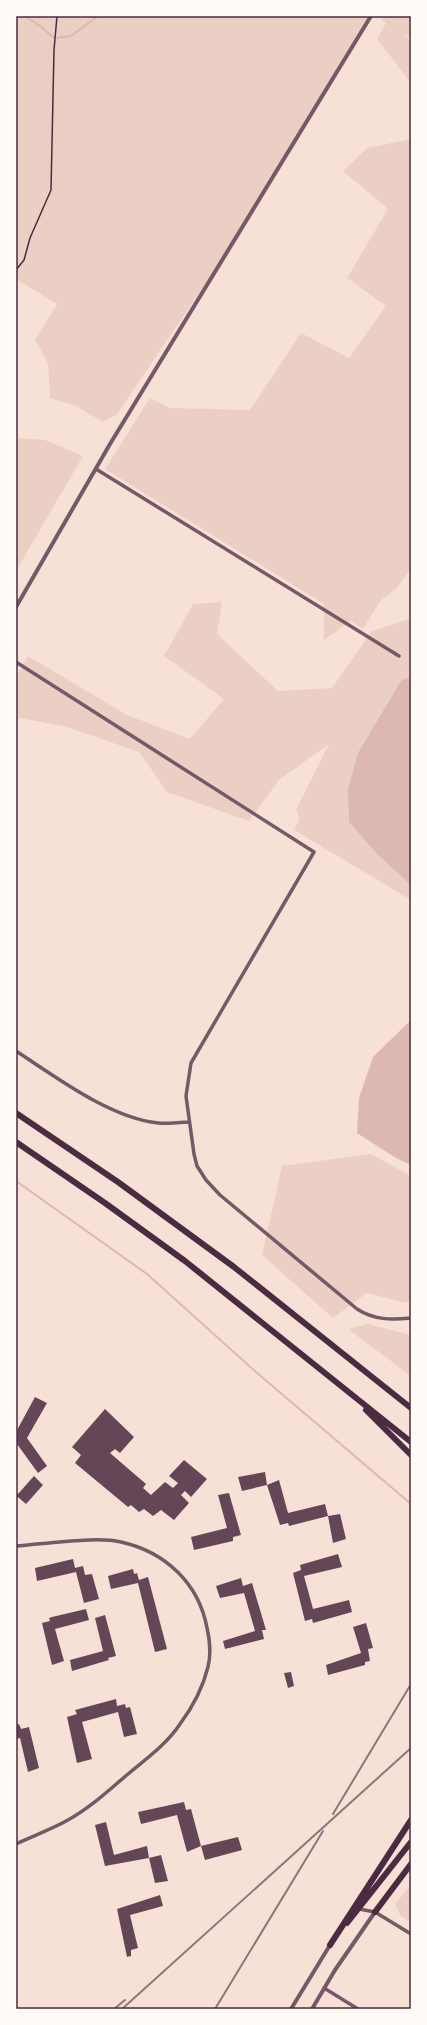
<svg xmlns="http://www.w3.org/2000/svg" width="427" height="2025" font-family="'Source Sans 3',sans-serif">
<rect width="100%" height="100%" fill="#f7e1d7"/>
<!-- green -->
<path fill="#ebcfc5" d="M16,16H370L242,230L117,414L103,422L76,406L50,398L48,363L35,340L57,304L16,279Z
M385,16H411V37L403,33L411,42V83L377,39L386,23L382,20Z
M411,139V568L397,588L381,600L363,629L351,621L324,640V604L105,469L150,398L170,408L250,410L301,333L349,358L386,306L347,278L388,209L343,171L367,148Z
M16,438L45,440L83,456L16,571Z
M222,602L217,634L278,691L332,688L372,631L409,619L411,617V900L294,830L300,819L296,809L329,744L279,780L249,821L167,792L139,752L67,727L16,717V678L28,656L127,715L190,739L224,699L164,656L193,604Z
M371,1154L411,1176V1301L406,1303L367,1293L333,1318L262,1255L282,1166Z
M368,1324L411,1335V1376L348,1329Z
M411,1885V1923L400,1915L395,1904Z"/>
<!-- water -->
<path fill="#dcb8b0" d="M407,678L411,679V885L377,854L349,822L348,789L358,753L401,681Z
M411,1020V1165L396,1158L357,1133L359,1098L373,1057Z"/>
<g fill="none" stroke-linecap="round" stroke-linejoin="round">
<!-- stream -->
<path stroke="#dcb8b0" stroke-width="2" d="M25,16L40,26L54,38
M16,17L18,16
M57,38L71,36L98,16
M16,1181L147,1274L256,1372L411,1504"/>
</g>
<!-- building -->
<path fill="#644757" d="M35,1397L47,1403L27,1438L47,1466L38,1473L17,1444V1441L16,1442V1432Z
M105,1409L134,1437L120,1453L115,1449L110,1453L146,1484L143,1488L151,1495L165,1482L173,1488L178,1483L169,1476L184,1460L207,1479L191,1497L185,1491L181,1495L189,1503L174,1520L161,1510L153,1516L144,1509L139,1512L131,1505L128,1507L75,1463L81,1455L72,1447Z
M265,1472L267,1485L242,1491L238,1477Z
M34,1476L43,1485L26,1504L18,1497L16,1501V1493L18,1494Z
M279,1480L288,1513L325,1504L328,1516L340,1514L346,1539L333,1543L328,1516L289,1526L288,1523L280,1525L267,1485Z
M229,1493L241,1535L233,1537V1541L194,1550L191,1537L227,1528L218,1495Z
M338,1554L342,1567L304,1576L313,1609L349,1600L352,1612L313,1623L312,1619L305,1621L293,1573L301,1570L300,1565Z
M73,1559L75,1568L83,1566L85,1575L92,1574L99,1599L84,1603L76,1572L37,1581L35,1568Z
M133,1569L134,1574L137,1573L139,1580L148,1577L167,1649L155,1652L138,1583L111,1589L108,1576Z
M241,1578L243,1586L252,1583L266,1630H262L264,1639L225,1649L223,1641L255,1631L244,1593L220,1598L216,1586Z
M86,1609L89,1620L55,1629L64,1661L52,1665L42,1623L50,1621L49,1618L52,1617Z
M105,1615L116,1656L108,1658L109,1660L72,1671L70,1660L103,1651L95,1618Z
M366,1623L373,1648L368,1649L370,1661L365,1662V1665L328,1675L326,1665L361,1653L353,1627Z
M291,1672L294,1686L288,1688L284,1673Z
M116,1699L117,1706L125,1704L126,1708L130,1707L137,1734L124,1737L118,1712L82,1722L92,1759L77,1763L67,1717L77,1714L75,1710Z
M19,1724L21,1729L29,1727L39,1768L28,1772L20,1738L16,1739V1725Z
M184,1802L186,1810L191,1809L201,1846L187,1852L177,1815L141,1824L138,1812Z
M106,1822L114,1855L147,1846L149,1858L105,1866L95,1825Z
M238,1837L242,1850L205,1860L201,1846Z
M161,1855L168,1881L155,1883L149,1858Z
M160,1895L163,1906L130,1915L138,1948L131,1950V1956L127,1957L117,1909Z"/>
<g fill="none" stroke-linecap="round" stroke-linejoin="round">
<!-- path -->
<path stroke="#4a2c40" stroke-width="1.5" d="M16,270L24,260L30,238L51,190L54,50L57,16"/>
<!-- minor -->
<path stroke="#755966" stroke-width="3.5" d="M96,469L399,656
M16,662L314,852L191,1063L186,1096L194,1154L197,1166L206,1180L220,1195L357,1309C374,1320 391,1320 411,1318
M16,1051C56,1077 110,1118 158,1123C168,1124 179,1122 189,1122
M16,1546C44,1544 96,1536 121,1542C166,1552 199,1584 207,1628C210,1641 211,1655 208,1667C203,1687 192,1708 180,1724C167,1744 146,1759 128,1774C109,1790 90,1808 68,1820C52,1829 33,1836 16,1844
M359,1909L375,1912L411,1934
M324,1988L358,2009"/>
<!-- tertiary -->
<path stroke="#755966" stroke-width="4" d="M16,607L110,444L371,16
M291,2009L330,1945
M312,2009L335,1970L375,1912"/>
<!-- motorway -->
<path stroke="#4a2c40" stroke-width="6" d="M16,1113L118,1182L234,1267L411,1408
M16,1142L105,1203L185,1261L411,1442
M366,1410L411,1455
M375,1912L411,1864
M347,1923L411,1842
M330,1945L411,1820"/>
<!-- rail -->
<path stroke="#8f747c" stroke-width="2" d="M333,1814L411,1684
M114,2009L125,2000
M122,2009L411,1748
M215,2009L323,1831"/>
</g>
<!-- border -->
<rect width="427" height="2025" fill="none" stroke="#fffaf5" stroke-width="34"/>
<rect x="17" y="17" width="393" height="1991" fill="none" stroke="#4a2c40" stroke-width="1.5"/>
</svg>
